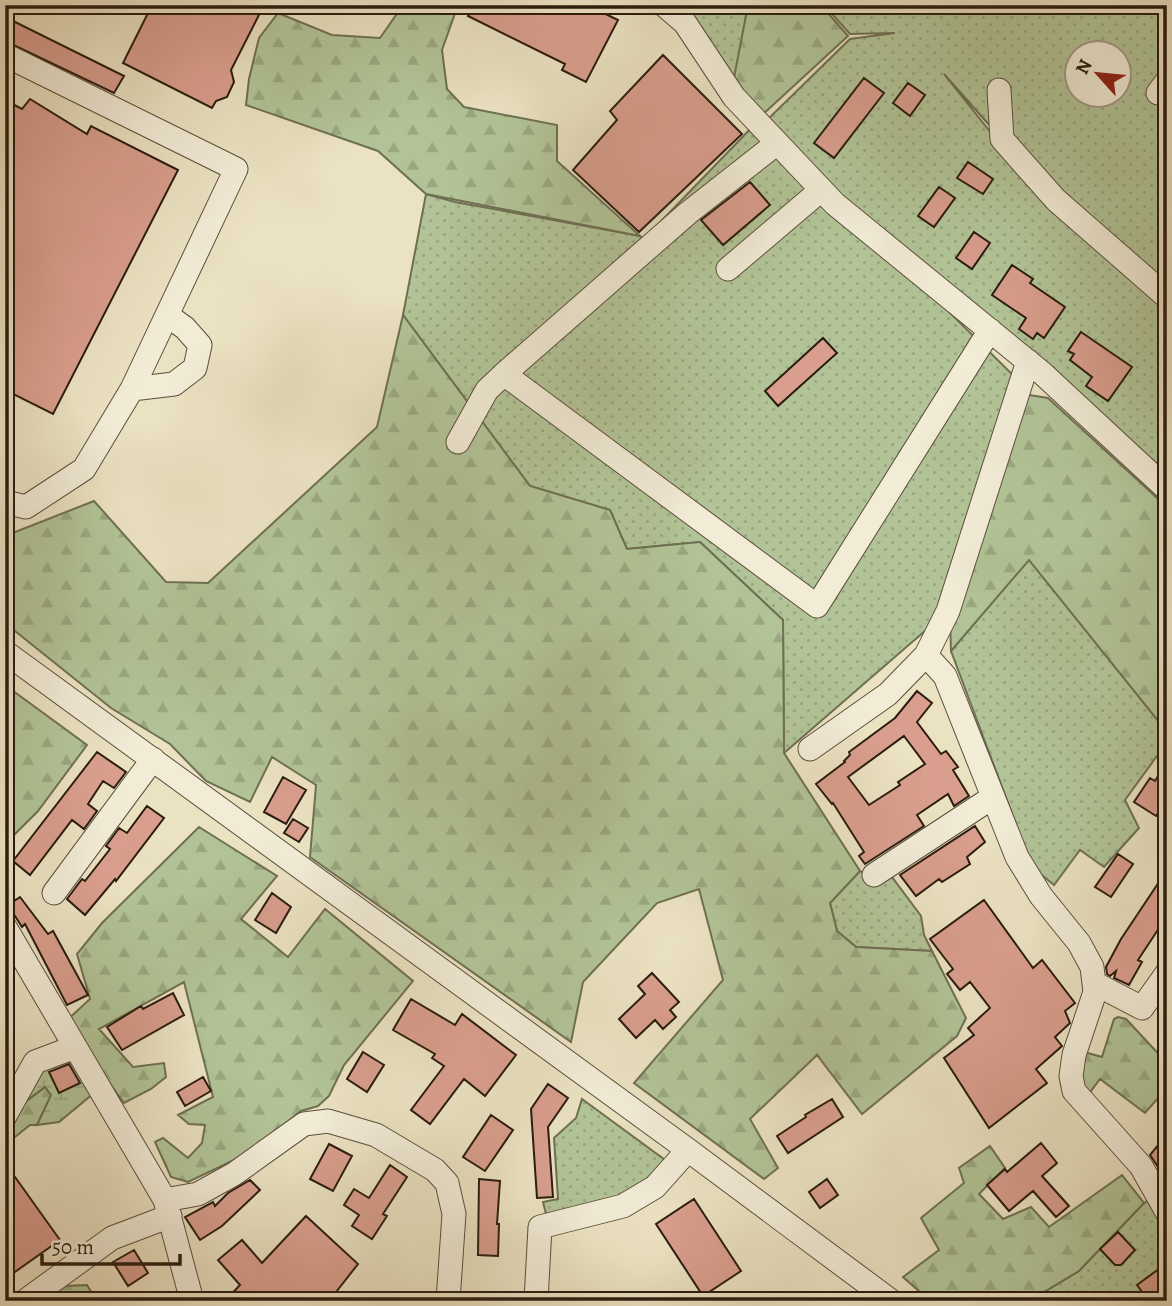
<svg xmlns="http://www.w3.org/2000/svg" width="1172" height="1306" font-family="Alegreya,serif">
<defs>
<pattern id="grass-dots" width="8" height="8" patternUnits="userSpaceOnUse" patternTransform="scale(1.75)"><rect width="8" height="8" fill="#b2c497"/><path d="M2 2h.1M6 6h.1" fill="none" stroke="#99a881" stroke-width="1.8" stroke-linecap="round"/></pattern>
<pattern id="forest-firs" width="22" height="20" patternUnits="userSpaceOnUse" patternTransform="scale(1.75)"><rect width="22" height="20" fill="#b2c497"/><path d="M5 1l3.5 6h-7zM16 11l3.5 6h-7z" fill="#99a881"/></pattern>
<pattern id="wetland-marsh" width="20" height="14" patternUnits="userSpaceOnUse" patternTransform="scale(1.75)"><rect width="20" height="14" fill="#b2c497"/><path d="M1 5h8M5 5V1M11 12h8M15 12V8" fill="none" stroke="#99a881"/></pattern>
</defs>
<rect width="100%" height="100%" fill="#ebe2c2"/>
<filter id="stains"><feTurbulence type="fractalNoise" baseFrequency=".00286" numOctaves="4"/><feColorMatrix values="0 0 0 0 .2 0 0 0 0 .09 0 0 0 0 .02 0 0 0 .5 -.17"/></filter>
<radialGradient id="worn" r=".72"><stop offset=".6" stop-color="#630" stop-opacity="0"/><stop offset="1" stop-color="#630" stop-opacity=".3"/></radialGradient>
<!-- grass -->
<path fill="url(#grass-dots)" stroke="#6e7053" stroke-width="2" fill-rule="evenodd" d="M670,5H749L736,85Z
M824,5H1167V484L823,186L765,122L850,39L895,33L850,34ZM1078,52H1120V94H1078ZM944,74L1094,243L1000,144Z
M757,122L1021,383L948,611L784,753L783,620L700,542L627,549L610,510L530,486L403,315L426,194L455,202L640,236L643,240Z
M1029,559L1167,732V756L1163,761L1157,756L1125,800L1139,828L1104,867L1080,850L1054,885L1032,867L951,651Z
M860,871L874,879L889,873L921,916L924,935L932,951L856,947L837,931L830,903Z
M582,1099L665,1160L643,1183L615,1198L546,1214L543,1202L558,1199L554,1138L576,1118Z
M1157,1195L1167,1211V1301H1029L1079,1271L1144,1203Z"/>
<!-- forest -->
<path fill="url(#forest-firs)" stroke="#6e7053" stroke-width="2" d="M403,5H458L442,50L447,89L464,107L557,125V161L640,236L426,194L378,151L246,105L249,79L259,38L278,13L332,35L380,38Z
M748,5H821L848,36L760,117L733,83Z
M403,315L530,486L610,510L627,549L700,542L783,620L784,753L860,871L830,903L837,931L856,947L932,951L966,1018L957,1036L862,1114L817,1055L750,1119L778,1168L764,1179L634,1083L723,980L699,889L657,903L583,982L571,1042L310,857L316,785L272,757L250,802L206,781L170,744L111,708L5,623V536L94,501L166,582L208,583L377,427Z
M1029,395L1048,398L1167,507V732L1029,560L951,651L950,618Z
M5,685L87,745L38,811L5,844Z
M199,827L277,876L241,919L288,957L325,909L413,981L344,1065L329,1096L318,1106L301,1111L251,1152L188,1182L171,1177L155,1142L163,1138L188,1158L202,1143L205,1125L189,1124L178,1115L213,1097L184,982L99,1029L133,1067L164,1063L166,1077L151,1089L124,1103L65,1022L90,999L77,954L102,923Z
M1118,1017L1126,1019L1167,1063V1088L1145,1113L1100,1079L1088,1095L1084,1094L1079,1062L1084,1052L1102,1057L1114,1019Z
M48,1085L53,1092L37,1125H30L5,1145V1117Z
M990,1146L1005,1168L979,1194L1003,1219L1031,1207L1049,1227L1122,1175L1144,1203L1079,1271L1029,1301H930L903,1277L939,1250L921,1218L964,1183L959,1168Z
M87,1285L97,1301H40L65,1286Z"/>
<!-- wetland -->
<path fill="url(#wetland-marsh)" stroke="#6e7053" stroke-width="2" d="M69,1053L94,1093L59,1122L37,1125L51,1095L45,1087L5,1117L40,1064Z"/>
<!-- building -->
<path fill="#d99e8d" stroke="#2a1c0f" stroke-width="2" fill-rule="evenodd" d="M152,5H264L231,70L234,82L227,97L216,101L212,108L123,63Z
M474,5H587L618,20L586,82L562,70L565,64L468,16Z
M5,17L124,76L114,93L5,41Z
M663,55L742,134L639,232L573,170L617,120L610,111Z
M864,78L884,93L834,158L814,143Z
M908,83L925,95L910,116L893,103Z
M30,99L87,134L91,126L178,170L53,414L5,390V100L22,109Z
M968,162L993,179L983,194L957,178Z
M750,182L770,205L723,245L701,220Z
M939,187L955,198L934,227L918,216Z
M974,232L990,243L972,269L956,258Z
M1012,265L1033,279L1030,283L1065,307L1044,338L1037,333L1033,339L1019,329L1026,318L992,295Z
M1081,332L1132,367L1108,401L1086,386L1092,377L1070,360L1074,354L1068,351Z
M823,338L837,353L778,406L765,391Z
M917,691L932,703L917,722L941,754L946,751L958,767L953,770L969,796L954,806L948,794L917,815L924,826L865,864L859,856L864,852L833,803L832,804L816,784L845,762L844,761L850,755L849,752L895,718ZM904,736L925,764L898,782L900,785L869,805L848,777Z
M97,752L126,772L114,788L103,781L88,804L97,811L84,829L72,820L30,875L13,861Z
M1167,761V800L1156,816L1134,802L1150,778L1155,781Z
M283,777L306,790L286,824L264,812Z
M147,806L164,818L116,881L115,879L85,915L67,899L82,879L85,881L110,849L106,846L119,828L127,833Z
M293,819L308,828L299,842L284,833Z
M975,826L985,842L967,857L970,864L942,882L939,879L916,896L900,875Z
M1118,854L1133,864L1111,897L1095,887Z
M1167,870V916L1138,960L1142,962L1129,985L1114,978L1116,971L1110,976L1107,974L1106,967L1121,939Z
M272,893L291,907L276,933L255,920Z
M20,897L48,934L53,931L88,995L67,1005L25,924L22,927L8,905Z
M984,900L1033,968L1042,960L1075,1003L1065,1011L1070,1023L1055,1037L1062,1046L1036,1069L1047,1083L989,1128L944,1058L974,1035L968,1028L990,1008L970,982L960,990L947,974L953,969L930,939Z
M652,973L679,1002L670,1010L676,1017L663,1029L655,1020L636,1038L619,1019L645,994L638,986Z
M173,993L184,1015L122,1050L107,1027L141,1006L143,1009Z
M411,999L455,1025L462,1014L516,1055L485,1096L464,1079L430,1124L411,1110L444,1066L432,1058L435,1054L393,1030Z
M363,1052L384,1065L367,1092L347,1079Z
M69,1064L80,1083L59,1093L49,1072Z
M203,1077L211,1091L185,1106L177,1092Z
M548,1084L568,1098L548,1127L553,1197L537,1198L531,1109Z
M832,1099L843,1117L788,1153L777,1136L806,1117L805,1115Z
M491,1115L513,1130L485,1171L463,1157Z
M1167,1134V1180L1150,1155Z
M1041,1143L1057,1163L1042,1176L1069,1206L1056,1217L1033,1191L1009,1211L987,1185L1005,1169L1007,1172Z
M329,1144L352,1156L333,1191L310,1179Z
M5,1163L60,1240L5,1279Z
M390,1165L407,1177L383,1214L387,1216L372,1239L352,1226L359,1215L344,1205L354,1189L369,1198Z
M479,1179L500,1181L497,1224H499L498,1256L478,1255Z
M827,1179L838,1195L820,1208L809,1192Z
M250,1180L260,1190L222,1226L200,1240L185,1217L213,1202L215,1206L228,1193Z
M694,1199L741,1271L703,1296L656,1224Z
M306,1216L358,1264L329,1301H225L240,1285L218,1260L242,1240L262,1263Z
M1118,1232L1135,1250L1121,1265H1115L1100,1249Z
M134,1250L148,1273L128,1286L113,1262Z
M1167,1263V1301H1149L1137,1285Z"/>
<g fill="none" stroke-linecap="round" stroke-linejoin="round">
<!-- minor casing -->
<g stroke="#5a4e3c" stroke-width="25">
<path id="minor" d="M664,5L685,23L734,97L835,204L1042,373L1167,489
M5,55L236,169L132,389L84,469L26,507L5,502
M999,90L1002,139L1056,200L1167,297
M1158,93L1167,81
M728,269L821,190
M504,374L817,606L990,330
M132,389L174,384L195,368L200,345L185,328L167,315
M458,442L487,390L504,374L688,213L776,144
M5,652L688,1150L891,1301
M926,655L945,676L1017,857L1041,896L1079,943L1092,967L1095,992L1074,1055L1071,1076L1074,1091L1141,1166L1167,1212
M810,749L888,694L926,655L948,611L1028,361
M874,875L993,797
M54,893L153,759
M5,927L165,1200L192,1301
M1094,983L1142,1008L1167,973
M5,1116L35,1062L75,1047
M165,1200L198,1194L234,1174L304,1124L328,1121L376,1135L435,1170L447,1183L454,1214L448,1301
M25,1301L112,1238L170,1216
M536,1301L540,1227L623,1206L655,1187L688,1150"/>
</g>
<!-- minor -->
<use href="#minor" stroke="#f2ecd7" stroke-width="23"/>
</g>
<!-- margin -->
<rect width="1172" height="1306" fill="none" stroke="#ebe2c2" stroke-width="28"/>
<rect x="7" y="7" width="1158" height="1292" fill="none" stroke="#2a1c0f" stroke-width="3.5"/>
<rect x="14" y="14" width="1144" height="1278" fill="none" stroke="#2a1c0f" stroke-width="2"/>
<!-- north arrow -->
<g transform="translate(1098 74) rotate(297)"><circle r="33" fill="#f2ecd7" stroke="#a29987" stroke-width="2"/>
<path d="M0-5L12 26L0 18L-12 26Z" fill="#8f2418"/>
<text y="-10" font-size="19" font-weight="bold" text-anchor="middle" fill="#2a1c0f">N</text>
</g>
<!-- scale -->
<path d="M42 1254v10h138v-10" fill="none" stroke="#2a1c0f" stroke-width="3.5"/>
<text x="52" y="1254" font-size="21" fill="#2a1c0f" stroke="#f2ecd7" stroke-width="5" paint-order="stroke">50 m</text>
<rect width="100%" height="100%" filter="url(#stains)"/>
<rect width="100%" height="100%" fill="url(#worn)"/>
</svg>
